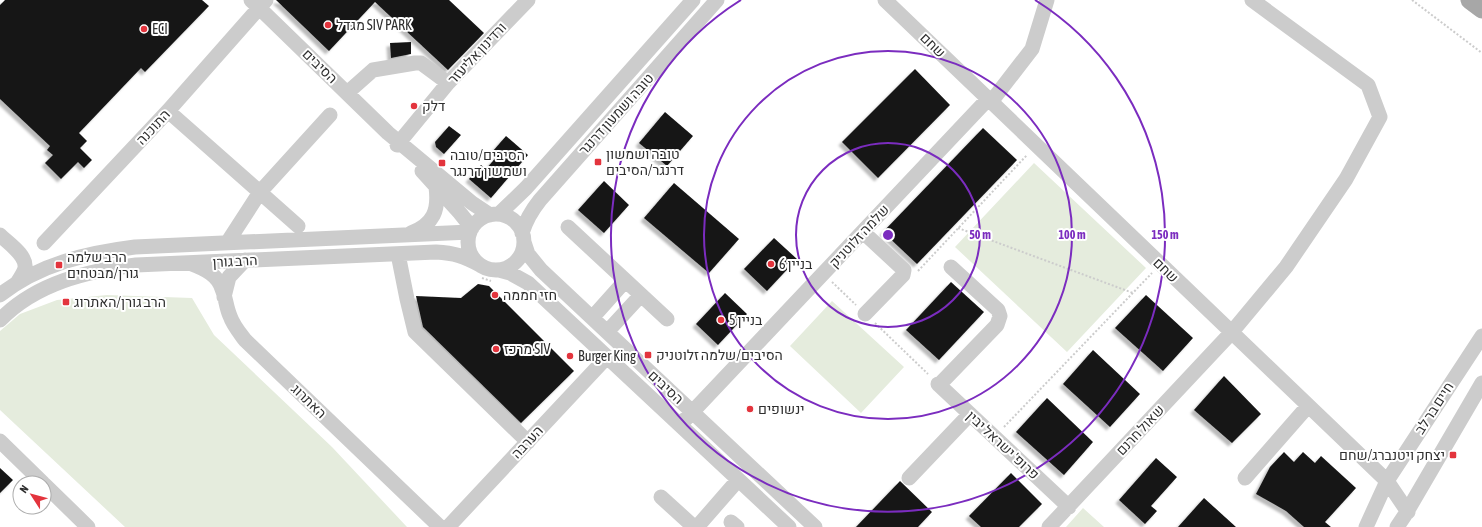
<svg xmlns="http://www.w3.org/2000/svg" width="1482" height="527" font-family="'Asap Condensed',Heebo,sans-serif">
<defs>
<filter id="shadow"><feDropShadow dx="-3.5" dy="3.5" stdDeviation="1" flood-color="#0004"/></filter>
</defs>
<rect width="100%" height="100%" fill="#fff"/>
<!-- green -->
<path fill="#e5ecdd" d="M1034,163L1146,268L1067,352L955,247Z
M107,295L192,298L214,335L332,447L407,527H125L0,410V331L20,314L57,300Z
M832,301L904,367L861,413L790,346Z
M1083,508L1104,527H1066Z"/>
<!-- building -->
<path fill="#161616" filter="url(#shadow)" d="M5,0H202L209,6L145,72L141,68L79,133L87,141L80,148L92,160L84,168L78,162L61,179L45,163L53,155L47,150L50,146L0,99V5Z
M276,0H449L484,33L448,70L375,2L329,51Z
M411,42V54L391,58L390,43Z
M915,69L950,105L878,178L842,142Z
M665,112L693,136L667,166L639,143Z
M449,126L461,135L444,154L436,147L435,142Z
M983,128L1017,160L917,264L883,232Z
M506,136L528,155L491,198L469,179L481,165L486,169L498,155L493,151Z
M604,181L629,205L604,233L578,210Z
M674,183L739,239L709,273L644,218Z
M774,238L797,259L767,291L744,269Z
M951,282L984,312L939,360L906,330Z
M478,284L489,286L574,371L521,423L423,327L416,296L461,298Z
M725,293L747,314L718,345L696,324Z
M1146,295L1193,338L1163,371L1115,328Z
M1093,350L1140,394L1110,427L1063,384Z
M1224,376L1261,414L1232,443L1194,410Z
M1047,398L1093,442L1064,475L1016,432Z
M1284,452L1294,462L1303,452L1315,463L1321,456L1356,488L1325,522L1331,527H1304L1286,511L1256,494L1270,467Z
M1156,458L1177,477L1151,506L1157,511L1145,524L1119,500Z
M0,468L13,480L0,493Z
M1011,473L1042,504L1019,527H981L969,516Z
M900,481L932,512L918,527H856Z
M1204,498L1236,527H1178Z"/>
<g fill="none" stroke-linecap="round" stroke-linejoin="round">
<!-- path -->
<path stroke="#ccc" stroke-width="2" stroke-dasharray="2 2" stroke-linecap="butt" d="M1412,0L1482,53
M958,228L1133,293
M918,271L1027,155
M482,278L491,281
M832,282L856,305
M875,323L928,374
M1004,427L1152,273"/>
<!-- minor -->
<path stroke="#ccc" stroke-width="15" d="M251,0L388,133L472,203L490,215
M885,0L1387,481L1408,512
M347,93L373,70L415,63H421L448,83
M991,102L1032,49L1047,0
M168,111L298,226
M397,145L448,83L528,0
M422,171L460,213L472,228
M499,214L526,188L693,0
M468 242a28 28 0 1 1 56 0a28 28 0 1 1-56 0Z
M568,227L667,319
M863,232L904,270L903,275L865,314
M411,233C434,224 439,210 436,187
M522,233C526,220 532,210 540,200L717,0
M0,235C8,243 27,255 25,268C24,273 20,278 17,283
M524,242L528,254L541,270L815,527
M44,243L168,111L266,0
M227,243L260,192L330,115
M398,254L407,299L415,332L528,442
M192,264C205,269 218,275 222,289C226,298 226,307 230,316C233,325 239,332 245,340L440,527
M499,270L510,273L528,283L789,527
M0,295C39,264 87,253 135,247L470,232
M224,297L229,277L245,260
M592,318L625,281
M0,320C36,283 87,271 136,265L436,252C454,253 464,256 480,265
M607,332L641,295
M938,384L1069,507
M939,385L997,325L1000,316L998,310L951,267
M680,425L988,99
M0,441L43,483
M909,478L970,414
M1245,478L1308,406
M44,484L88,527
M661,497L694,527
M731,522L737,527
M448,527L607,357
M697,527L738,480
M1049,527L1231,333L1286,267L1346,179L1380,117L1368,85L1252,0
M1366,527L1387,481L1482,336
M1397,527L1405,515L1482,383"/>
<!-- major -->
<path stroke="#a7a7a7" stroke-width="19" d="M1470,0L1482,9"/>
</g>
<!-- distance rings -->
<g fill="none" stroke="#7b2cbf" stroke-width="2">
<circle cx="888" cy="235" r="92"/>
<circle cx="888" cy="235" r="184"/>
<path d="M1035 0A277 277 0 1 1 741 0"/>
</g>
<!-- markers -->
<g fill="#e3343d" stroke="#fff" stroke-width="1.5">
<circle cx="328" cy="25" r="4"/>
<circle cx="144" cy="29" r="4"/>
<circle cx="414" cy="106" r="4"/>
<rect x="594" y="158" width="8" height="8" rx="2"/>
<rect x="438" y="159" width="8" height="8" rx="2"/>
<circle cx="771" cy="264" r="4"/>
<rect x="55" y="261" width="8" height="8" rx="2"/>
<circle cx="495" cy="295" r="4"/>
<rect x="62" y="298" width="8" height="8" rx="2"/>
<circle cx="721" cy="320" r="4"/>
<circle cx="496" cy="349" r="4"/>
<rect x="644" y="351" width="8" height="8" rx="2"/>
<circle cx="570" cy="356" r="4"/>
<circle cx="750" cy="409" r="4"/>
<rect x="1449" y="451" width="8" height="8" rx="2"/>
</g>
<g text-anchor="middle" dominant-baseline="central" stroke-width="4" stroke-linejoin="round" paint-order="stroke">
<!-- poi labels -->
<g font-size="14" fill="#2f2f2f" stroke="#fff" text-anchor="start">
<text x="336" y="25">מגדל SIV PARK</text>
<text x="152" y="29">ECI</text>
<text x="422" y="106">דלק</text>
<text x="606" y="154">טובה ושמשון<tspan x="606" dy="16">דרנגר/הסיבים</tspan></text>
<text x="450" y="155">הסיבים/טובה<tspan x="450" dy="16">ושמשון דרנגר</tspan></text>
<text x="67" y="257">הרב שלמה<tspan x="67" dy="16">גורן/מבטחים</tspan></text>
<text x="779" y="264">בניין 6</text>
<text x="503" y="295">חזי חממה</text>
<text x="74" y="302">הרב גורן/האתרוג</text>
<text x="729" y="320">בניין 5</text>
<text x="504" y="349">מרכז SIV</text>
<text x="656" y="355">הסיבים/שלמה זלוטניק</text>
<text x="578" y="356">Burger King</text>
<text x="758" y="409">ינשופים</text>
<text x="1445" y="455" text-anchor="end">יצחק ויטנברג/שחם</text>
</g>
<!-- street labels -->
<g font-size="14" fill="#2f2f2f" stroke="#fff">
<text transform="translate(933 45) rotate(44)">שחם</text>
<text transform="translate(477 53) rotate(-47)">ורדינון אליעזר</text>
<text transform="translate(320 66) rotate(44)">הסיבים</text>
<text transform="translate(616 114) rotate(-48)">טובה ושמעון דרנגר</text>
<text transform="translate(153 127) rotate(-47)">התוכנה</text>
<text transform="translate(859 236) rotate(-47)">שלמה זלוטניק</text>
<text transform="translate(235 261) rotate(-3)">הרב גורן</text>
<text transform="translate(1166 270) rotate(44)">שחם</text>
<text transform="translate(666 387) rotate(43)">הסיבים</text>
<text transform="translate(309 401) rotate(44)">האתרוג</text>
<text transform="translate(1434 408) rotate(-57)">חיים בר לב</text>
<text transform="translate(1140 430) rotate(-47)">שאול חרנם</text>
<text transform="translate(527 442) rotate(-47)">הערבה</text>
<text transform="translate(1003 445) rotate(43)">פרופ' ישראל יבין</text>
</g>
</g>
<circle cx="888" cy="235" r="6" fill="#7b2cbf" stroke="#fff" stroke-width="2"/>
<g font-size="12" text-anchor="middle" font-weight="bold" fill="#7b2cbf" stroke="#fff" stroke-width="4" stroke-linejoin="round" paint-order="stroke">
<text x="980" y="239">50 m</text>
<text x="1072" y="239">100 m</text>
<text x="1165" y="239">150 m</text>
</g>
<!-- north arrow -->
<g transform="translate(32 495) rotate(306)"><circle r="19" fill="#ffffff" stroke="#acacac"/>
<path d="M0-3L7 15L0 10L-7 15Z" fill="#e3343d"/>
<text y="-6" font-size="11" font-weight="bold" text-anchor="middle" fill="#2f2f2f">N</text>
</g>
</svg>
